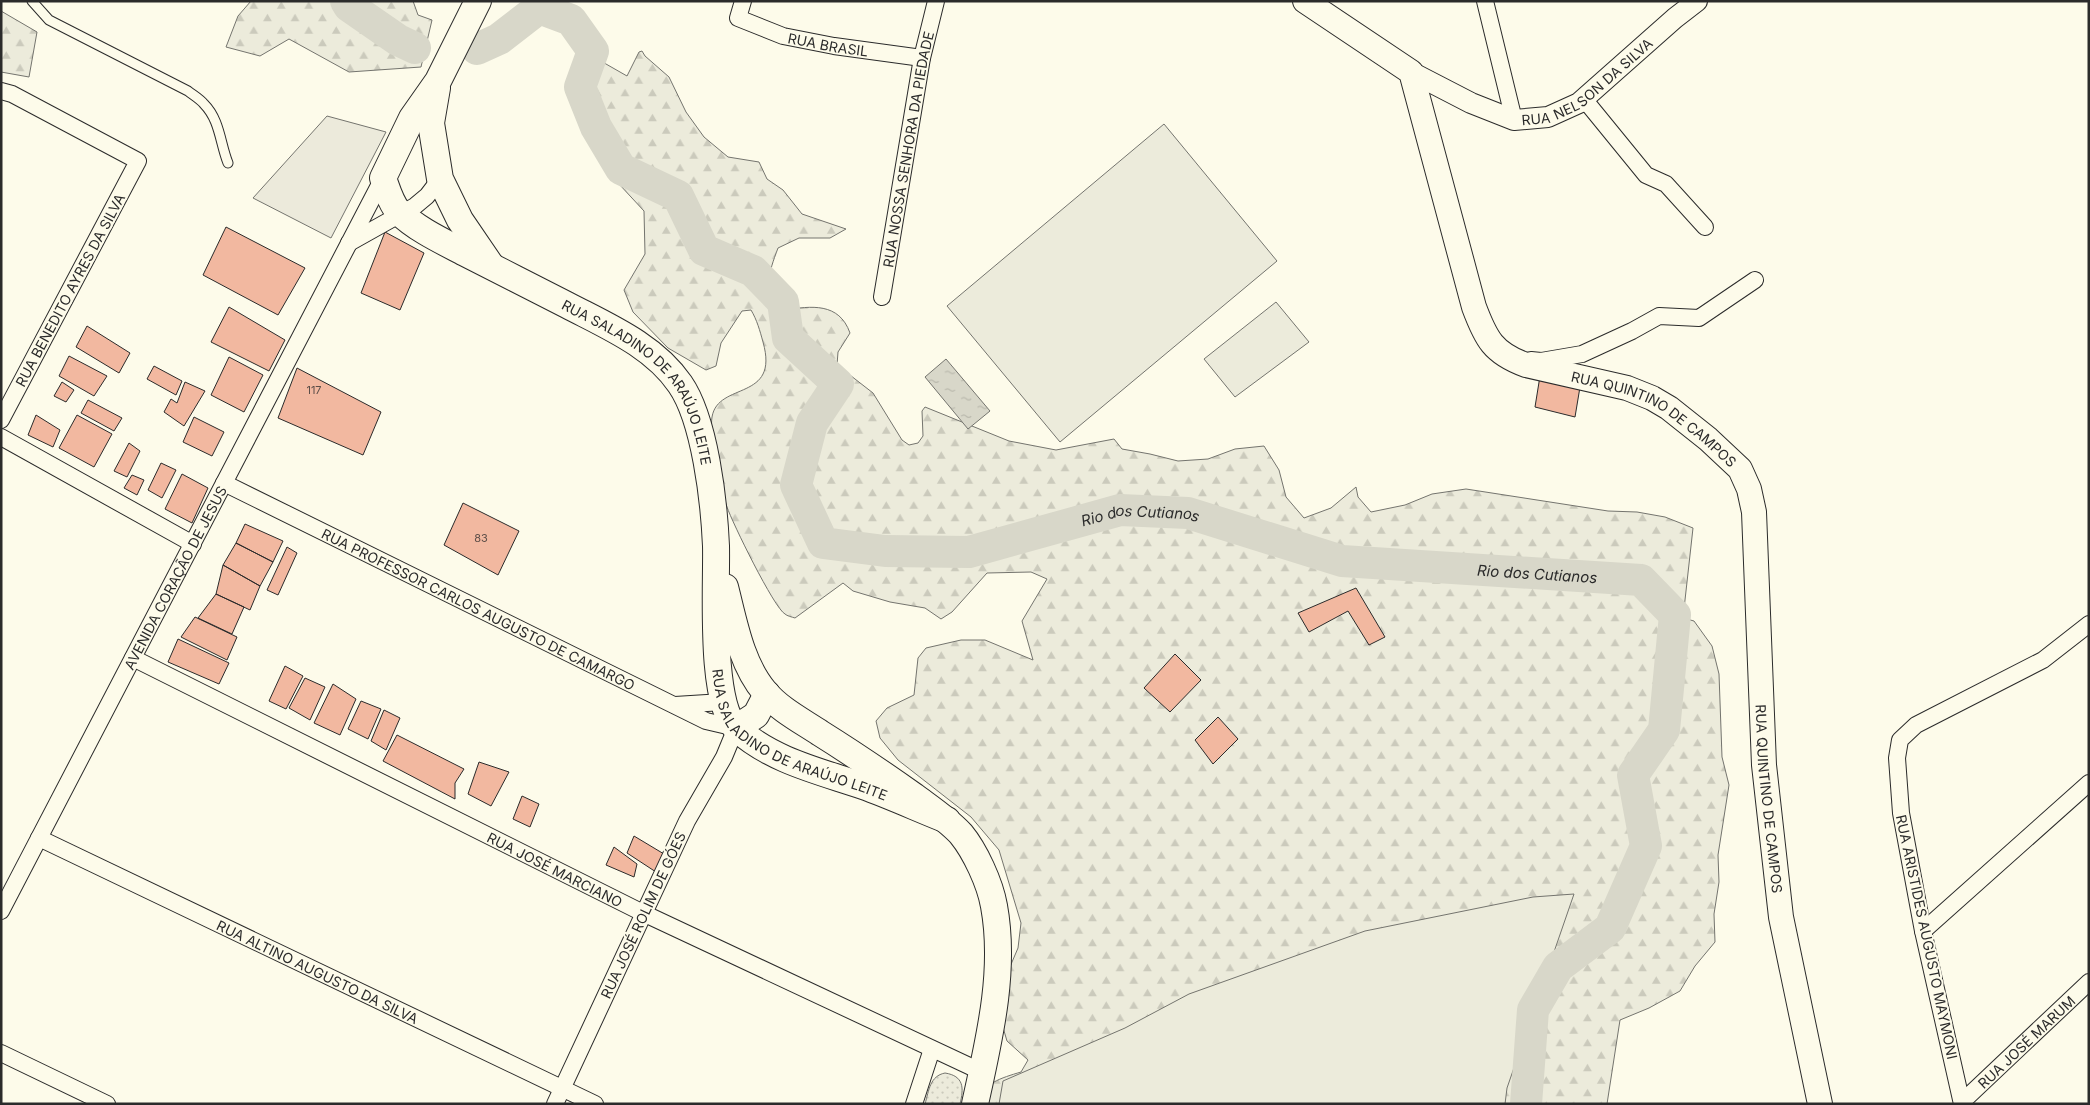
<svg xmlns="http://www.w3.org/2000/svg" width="2090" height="1105" font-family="Inter,sans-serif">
<defs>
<pattern id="grass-dots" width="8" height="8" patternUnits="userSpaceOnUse" patternTransform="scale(1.25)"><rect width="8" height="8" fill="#ecebdb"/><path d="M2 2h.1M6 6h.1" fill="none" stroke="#cbcabc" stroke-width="1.8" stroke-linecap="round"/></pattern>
<pattern id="forest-firs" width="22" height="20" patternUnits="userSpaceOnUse" patternTransform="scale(1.25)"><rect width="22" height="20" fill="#ecebdb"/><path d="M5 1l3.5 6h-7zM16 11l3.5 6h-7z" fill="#cbcabc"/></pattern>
<pattern id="water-ripples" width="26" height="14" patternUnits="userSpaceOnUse" patternTransform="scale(1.25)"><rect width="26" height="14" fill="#d8d7c9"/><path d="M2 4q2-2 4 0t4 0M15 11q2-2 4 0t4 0" fill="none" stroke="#bab9ad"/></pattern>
</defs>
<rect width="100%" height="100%" fill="#fdfbea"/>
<!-- grass -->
<path fill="url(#grass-dots)" stroke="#74746e" d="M945,1073C964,1076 964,1088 960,1104H925C929,1090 930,1076 945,1073Z"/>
<!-- forest -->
<path fill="url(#forest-firs)" stroke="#74746e" d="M251,1H413L418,15L432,20L421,67L349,72L289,39L260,56L226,47L238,16Z
M1,11L37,32L29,77L1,72Z
M642,51L645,56L669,77L686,112L704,137L728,157L759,162L767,179L783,190L802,214L846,229L830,238H799L778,248C768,275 763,287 785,310C811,306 839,302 850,333L838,352L837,365L873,393L902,440L909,445L918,443L923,436L922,411L925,407L1009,441L1056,450L1114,439L1122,449L1150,454L1178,461L1208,459L1235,449L1264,446L1279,470L1286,497L1304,518L1331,508L1356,487L1358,497L1371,512L1405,505L1432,494L1466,489L1608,511L1637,512L1665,517L1693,528L1683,618L1694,621L1712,646L1719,674L1722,757L1729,785L1718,855L1719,882L1714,914L1715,942L1695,966L1680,991L1649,1008L1620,1020L1607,1104H974C983,1083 1001,1078 1021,1072L1028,1060L1007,1041L1002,1024L1000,990L1018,948L1021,923L999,850L971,817L898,760L880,738L876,721L887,708L914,695L918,658L926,648L961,640H985L1033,660L1022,621L1047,579L1031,572L987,573L952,612L941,619L925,608L890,602L853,591L843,583L795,618C792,617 787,616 785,614C774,608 732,522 727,507C721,489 709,435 712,417C718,381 780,402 763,342C760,331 757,320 751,310L742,311L721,343L716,366L706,370L668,348L633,312L624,290L645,254L644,211L619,184L606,147L582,104L574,73L580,63L599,60L627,76L639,52Z"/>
<!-- pitch -->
<path fill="#ecebdb" stroke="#74746e" d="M1164,124L1277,261L1060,442L947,306Z
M1276,302L1309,342L1235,397L1204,359Z
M1574,894L1507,1088L1505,1104H999L1003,1081L1125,1028L1189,994L1365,931L1533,897Z"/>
<!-- parking -->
<path fill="#eceadb" stroke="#74746e" d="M327,116L386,132L331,238L253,198Z"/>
<!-- water -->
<path fill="url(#water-ripples)" stroke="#74746e" d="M946,359L990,411L968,429L925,377Z"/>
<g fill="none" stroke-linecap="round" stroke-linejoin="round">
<!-- river -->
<g stroke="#d8d7c9" stroke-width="32">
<path d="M346,1L349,6L398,40L415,48"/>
<path id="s1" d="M477,49L499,39L539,8L571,20L593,51L580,87L596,127L621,169L678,196L704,250L753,271L783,302L788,338L838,384L812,423L796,485L823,543L885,551L969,552L1120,510L1188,513L1342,561L1641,580L1675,615L1664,730L1633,775L1646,846L1610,928L1558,967L1533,1010L1526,1104"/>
</g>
</g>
<!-- building -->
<path fill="#f2b8a0" stroke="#2b2b2b" d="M226,227L305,268L278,315L203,275Z
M385,232L424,253L400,310L361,293Z
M229,307L285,340L269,371L211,342Z
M87,326L130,353L119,373L76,347Z
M69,356L107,376L94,396L59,376Z
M229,357L263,375L244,412L211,395Z
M154,366L182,381L176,395L147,379Z
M297,368L381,412L363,455L278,418Z
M1540,376L1580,387L1575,417L1535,407Z
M62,382L74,390L66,402L54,396Z
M185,382L205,391L184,426L164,412L171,399L177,403Z
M88,400L122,418L114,431L81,413Z
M36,415L60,430L53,447L28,435Z
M77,415L112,434L94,467L59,448Z
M194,417L224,432L212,456L183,442Z
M129,443L140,451L127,477L114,471Z
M161,463L176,470L162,498L148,490Z
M182,474L208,488L192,523L165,509Z
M132,475L144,480L137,495L124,488Z
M463,503L519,531L498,575L444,545Z
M245,524L283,541L273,562L236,543Z
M236,543L273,562L260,586L223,565Z
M287,547L297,553L278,595L267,590Z
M223,565L260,586L250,610L216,594Z
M1356,588L1385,637L1369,645L1348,611L1309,632L1298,613Z
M216,594L244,607L232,634L198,618Z
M195,617L237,637L227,660L181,637Z
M178,639L229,663L219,684L168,662Z
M1175,654L1201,680L1170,712L1144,688Z
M285,666L303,676L286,709L269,701Z
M305,678L325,687L310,720L289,708Z
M333,684L356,699L340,735L314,723Z
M361,701L381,709L368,739L348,729Z
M384,710L400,718L386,750L371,741Z
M1218,717L1238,739L1213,764L1195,740Z
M397,735L464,769L455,783V799L383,761Z
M479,762L509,772L491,806L468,794Z
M522,796L539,804L530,827L513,819Z
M634,836L664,854L656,872L627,853Z
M614,847L637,864L634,877L606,865Z"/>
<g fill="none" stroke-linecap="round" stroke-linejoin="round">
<!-- service casing -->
<g stroke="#2b2b2b" stroke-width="11">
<path id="service" d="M32,1L49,20L188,91C193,95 200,99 204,104C220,120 220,143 228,163"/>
</g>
<!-- minor casing -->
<g stroke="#2b2b2b" stroke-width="18">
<g id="minor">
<path id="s2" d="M743,1L738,18L783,36L834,46L922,58"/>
<path d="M1485,1L1514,120"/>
<path d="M1,91L12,94L138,161L1,420"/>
<path d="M1584,99L1646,175L1666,184L1705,227"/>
<path d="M349,243L415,206L427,196L440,179"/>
<path id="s3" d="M882,297L922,58L936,1"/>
<path d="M1531,360L1541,361L1582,354L1632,331L1659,316L1699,318L1755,280"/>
<path d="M1,437L193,544"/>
<path id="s4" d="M224,483L706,721L736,728L724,757L687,821L555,1104"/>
<path id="s5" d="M133,658L643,913L982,1072"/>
<path d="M675,705L723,702"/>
<path id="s6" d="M39,838L595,1104"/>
<path id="s7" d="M1,911L383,178"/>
<path d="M1923,931L2089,783"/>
<path d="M1,1053L107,1104"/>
<path id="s8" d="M1962,1102L2089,982"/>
<path d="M914,1104L932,1049"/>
<path d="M1962,1104L1923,931L1901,813L1897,758L1900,740L1916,725L2043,660L2089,624"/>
</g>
</g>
<!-- tertiary casing -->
<g stroke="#2b2b2b" stroke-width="22">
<g id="tertiary">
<path id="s9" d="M1411,72L1471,103L1514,120L1548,117L1579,103L1675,18L1697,1"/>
</g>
</g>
<!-- secondary casing -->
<g stroke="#2b2b2b" stroke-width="26">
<g id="secondary">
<path id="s10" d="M1305,1L1411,72L1474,307C1486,339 1493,353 1526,365L1627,388L1652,398L1669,408L1708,439L1740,469L1749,489L1754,512L1764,765L1781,917L1820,1104"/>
</g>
</g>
<!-- primary casing -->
<g stroke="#2b2b2b" stroke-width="28">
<g id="primary">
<path id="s11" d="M478,1L438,81L412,118L383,178C387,189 391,204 399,212C416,229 444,242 465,253C499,270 533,288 567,305C607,326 653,345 680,384C705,420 714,501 716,546C717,584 709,704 737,729C773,761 819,771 863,786C891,796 919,809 947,820"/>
<path d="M437,88L431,123L440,179L460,220L490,264"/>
<path d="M725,587C734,622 741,664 765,692C779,709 802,721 820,733C852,753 883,774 914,796C930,808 947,819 961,834C975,851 990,883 994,906C1006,971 989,1040 975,1104"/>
<path d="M736,728L756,715L767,694"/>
</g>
</g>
<!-- service -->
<use href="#service" stroke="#fdfbea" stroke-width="9"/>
<!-- minor -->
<use href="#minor" stroke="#fdfbea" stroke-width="16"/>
<!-- tertiary -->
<use href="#tertiary" stroke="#fdfbea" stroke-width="20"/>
<!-- secondary -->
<use href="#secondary" stroke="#fdfbea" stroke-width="24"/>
<!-- primary -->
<use href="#primary" stroke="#fdfbea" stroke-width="26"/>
</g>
<g text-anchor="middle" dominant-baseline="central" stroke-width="4" stroke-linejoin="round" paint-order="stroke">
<!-- number labels -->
<g font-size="11" fill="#5d4e48">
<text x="314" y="390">117</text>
<text x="481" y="538">83</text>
</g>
<!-- street labels -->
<g font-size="14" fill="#2b2b2b" stroke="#fdfbea">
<text stroke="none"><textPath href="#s2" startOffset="112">RUA BRASIL</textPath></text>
<text stroke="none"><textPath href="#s9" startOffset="199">RUA NELSON DA SILVA</textPath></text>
<text stroke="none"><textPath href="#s3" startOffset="150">RUA NOSSA SENHORA DA PIEDADE</textPath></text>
<text transform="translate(70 290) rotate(-62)">RUA BENEDITO AYRES DA SILVA</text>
<text stroke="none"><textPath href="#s11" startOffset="542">RUA SALADINO DE ARAÚJO LEITE</textPath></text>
<text stroke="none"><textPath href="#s10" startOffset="594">RUA QUINTINO DE CAMPOS</textPath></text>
<text stroke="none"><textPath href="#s7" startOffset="376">AVENIDA CORAÇÃO DE JESUS</textPath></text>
<text stroke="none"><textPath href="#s4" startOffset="284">RUA PROFESSOR CARLOS AUGUSTO DE CAMARGO</textPath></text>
<text stroke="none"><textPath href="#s11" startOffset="976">RUA SALADINO DE ARAÚJO LEITE</textPath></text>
<text stroke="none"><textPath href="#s10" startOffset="1029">RUA QUINTINO DE CAMPOS</textPath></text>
<text stroke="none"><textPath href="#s5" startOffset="472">RUA JOSÉ MARCIANO</textPath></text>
<text transform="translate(643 915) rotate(-65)">RUA JOSÉ ROLIM DE GÓES</text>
<text transform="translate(1927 937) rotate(78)">RUA ARISTIDES AUGUSTO MAYMONI</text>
<text stroke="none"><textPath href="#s6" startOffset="309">RUA ALTINO AUGUSTO DA SILVA</textPath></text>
<text stroke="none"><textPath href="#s8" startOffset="88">RUA JOSÉ MARUM</textPath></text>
</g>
<!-- water labels -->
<g font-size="15" font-style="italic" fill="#2b2b2b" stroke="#fdfbea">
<text stroke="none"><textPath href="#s1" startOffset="1099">Rio dos Cutianos</textPath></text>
<text stroke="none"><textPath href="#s1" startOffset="1504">Rio dos Cutianos</textPath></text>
</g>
</g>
<!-- border -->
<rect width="2090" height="1105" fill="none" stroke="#2b2b2b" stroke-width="5"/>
</svg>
